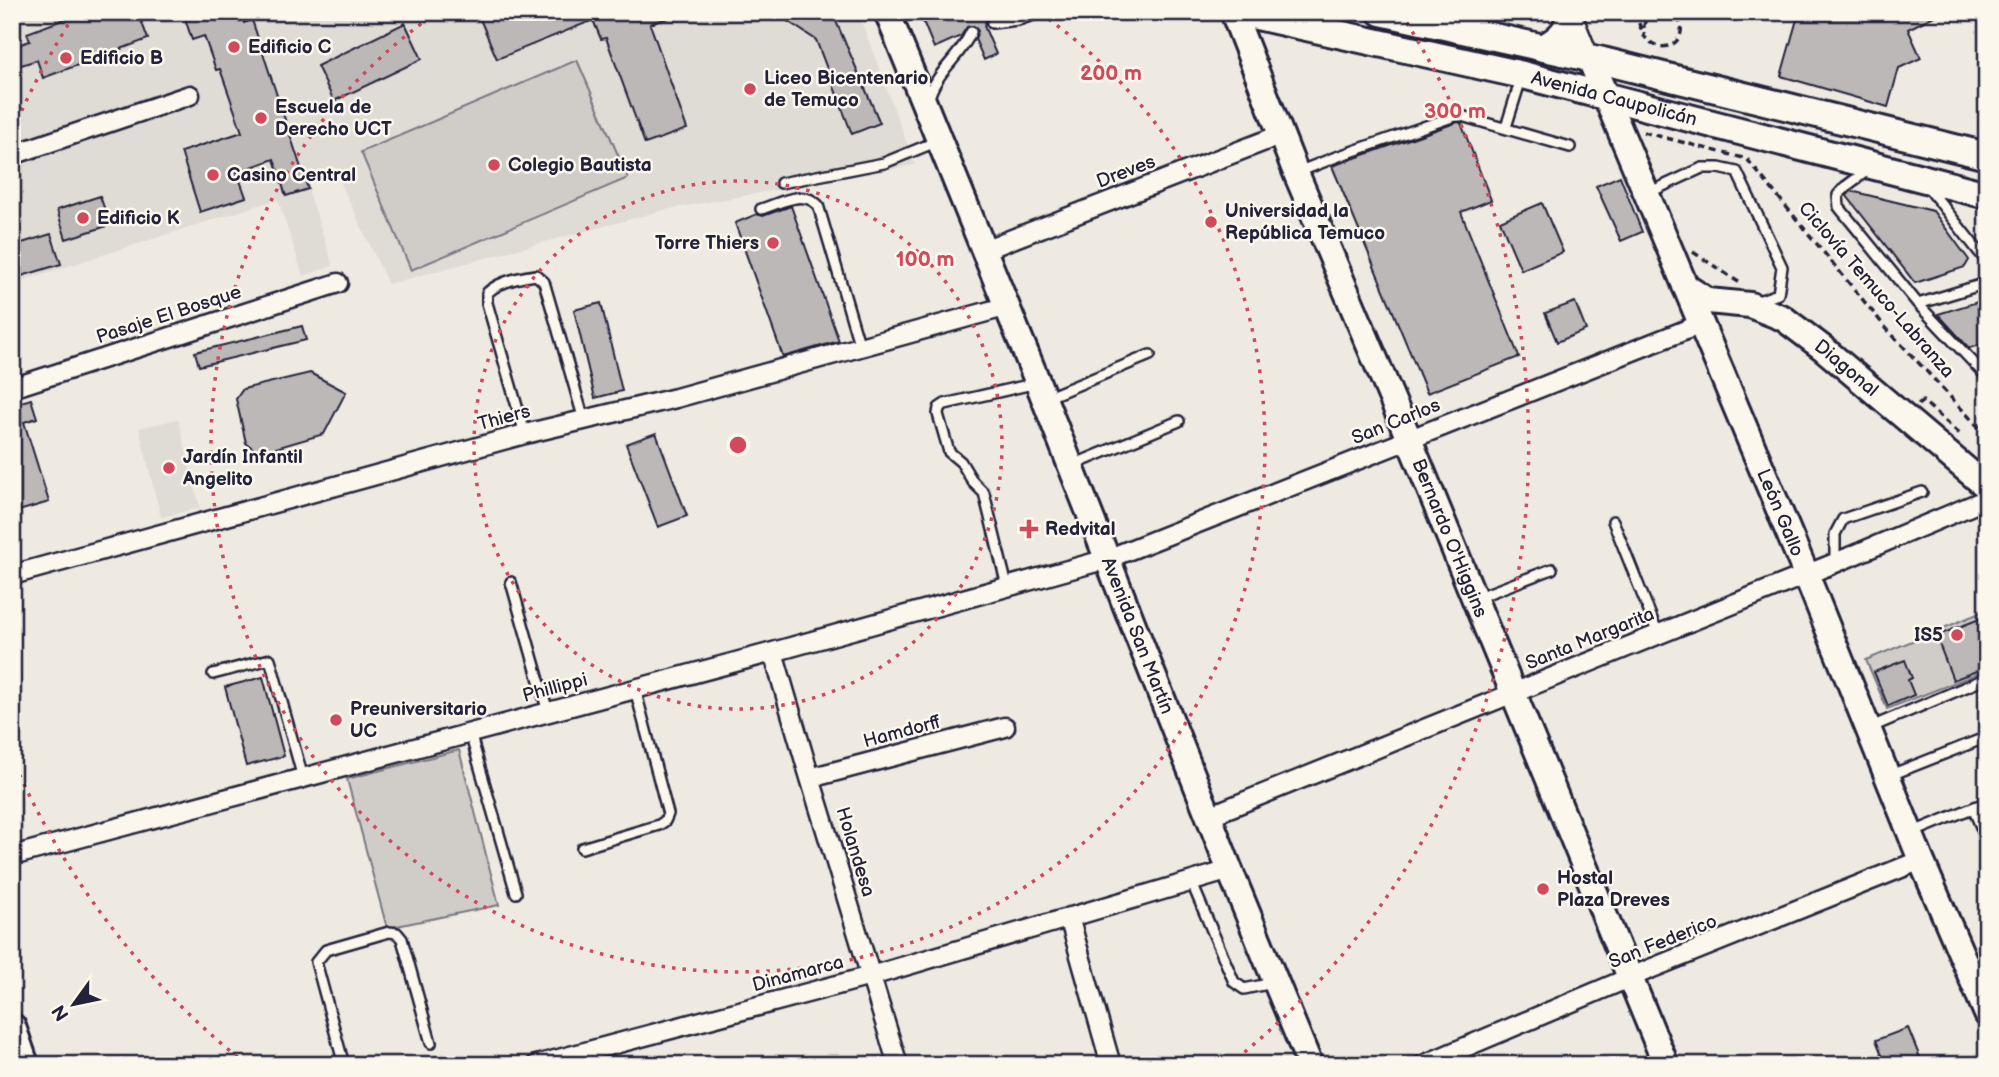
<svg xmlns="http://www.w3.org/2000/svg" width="1999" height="1077" font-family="'Balsamiq Sans',sans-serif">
<rect width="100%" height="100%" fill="#eeeae2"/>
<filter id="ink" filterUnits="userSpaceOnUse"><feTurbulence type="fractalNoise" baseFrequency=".0143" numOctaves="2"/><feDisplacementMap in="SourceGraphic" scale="14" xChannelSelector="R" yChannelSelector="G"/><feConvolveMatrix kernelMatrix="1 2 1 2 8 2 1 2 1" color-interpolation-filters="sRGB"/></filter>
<g filter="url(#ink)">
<!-- built -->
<path fill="#dfdbd5" d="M12,12H858L915,165L664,210L388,284L333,166L304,177L333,266L303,276L278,199L12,284Z
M178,419L200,508L161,517L139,428Z"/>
<!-- green -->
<path fill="#d0cdc9" stroke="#797882" stroke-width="2" d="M577,60L628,178L411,270L361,152Z
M1987,610V670L1887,709L1866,660Z
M459,750L499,905L387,928L347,779Z"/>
<!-- building -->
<path fill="#bcb8b8" stroke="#22223b" stroke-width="2" d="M84,12H138L148,39L43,78L37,60L12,68V47L30,41L27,33Z
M183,12H241L244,23L252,20L308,189L286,196L274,159L237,172L246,197L200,212L181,152L242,132L220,69L216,70L204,36L192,40Z
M477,12H676L677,15L650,24L687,129L645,144L606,38L601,39L593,20L497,59Z
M774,12H832L880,123L852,134L816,40Z
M938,12H1016L991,16L986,20L984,26L996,54L984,60L975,39L978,31L974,26L967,27L961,36L934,48L922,19Z
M1799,12H1942L1908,29L1921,58L1899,68L1888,107L1781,76Z
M405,23L422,59L334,101L317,66Z
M1458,122L1461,123L1491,200L1461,212L1519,357L1427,393L1332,166Z
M1620,176L1642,232L1621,241L1596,186Z
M1851,191L1933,211L1969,260L1965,267L1915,283L1847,196Z
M100,196L110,225L66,239L57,210Z
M1542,203L1563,252L1521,270L1500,221Z
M791,206L839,341L783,357L735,223L757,214L763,216Z
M51,234L61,264L12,279V246Z
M1987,299V343L1969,348L1938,314Z
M1575,302L1586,330L1557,342L1545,313Z
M601,303L622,391L595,398L574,310Z
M302,326L306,340L199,366L195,352Z
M310,373L346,392L324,434L259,453L246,443L236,399L243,389Z
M17,398L18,403L31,399L37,418L24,422L49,502L12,513V399Z
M656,433L687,516L658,527L626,444Z
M1987,616V667L1953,680L1936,636Z
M1905,660L1912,678L1908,680L1914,695L1888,706L1874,672Z
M263,677L284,756L246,766L225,687Z
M1908,1028L1923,1065H1886L1876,1040Z"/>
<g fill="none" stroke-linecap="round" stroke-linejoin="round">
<!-- lane casing -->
<g stroke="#22223b" stroke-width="14">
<path id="lane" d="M992,23L1018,20L1042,12
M928,101C936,70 959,60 971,32
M1506,127L1521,79
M1868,170L1845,187L1838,195L1839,207L1918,304L1987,377
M1298,172L1336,157L1458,115L1570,147
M781,183L884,163L938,141
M1927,186L1987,262
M1648,193L1702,168H1719L1737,172L1782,267L1778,294L1758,301
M761,209C781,203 802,189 818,205L860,347
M1918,304L1987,283
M1046,398L1150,355
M525,434L487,303V293C498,282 521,277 536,275L544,282L584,420
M1073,465L1179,421
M1613,521L1658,634
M1835,563V534L1843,519L1922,492
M511,582L548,712
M1007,586L984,493L973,482L961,462L949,452L938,414L939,408L945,404L1037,383
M1476,598L1552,569
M213,674L270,659L303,778
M1869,728L1987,678
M470,733L516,893
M1888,776L1987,737
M1973,808L1987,841
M1911,833L1987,802
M582,848L659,825L665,821L668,814L635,689
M1191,881L1234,982L1244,989L1273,983
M344,1065L316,962L326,950L389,932L397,933L402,939L431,1043"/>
</g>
<!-- street casing -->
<g stroke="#22223b" stroke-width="23">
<path id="street" d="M1571,12L1590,59
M12,155L190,95
M984,250L1283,134
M12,388L338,283
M12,575L525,434L676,398L1008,306
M773,652L810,778L898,1065
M810,778L1005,727
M1209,816L1835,563L1987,499
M12,856L773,652L1107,559L1701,324
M1069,917L1111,1065
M536,1065L871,976L1230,870
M1423,1065L1650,969L1921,860"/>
</g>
<!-- secondary casing -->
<g stroke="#22223b" stroke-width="30">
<g id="secondary">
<path id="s1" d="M887,12L1038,383L1233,878L1310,1065"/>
<path id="s2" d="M1233,12L1296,173L1409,439L1666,1065"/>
<path id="s3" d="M1590,59L1806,574L1921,860L1987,1014"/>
<path id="s4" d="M1685,286L1708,301L1750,305L1783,318L1824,349L1987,487"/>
</g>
</g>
<!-- primary casing -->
<g stroke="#22223b" stroke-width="32">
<g id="primary">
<path id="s5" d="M1239,12L1523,75L1987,195"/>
<path d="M1381,12L1603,61L1987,156"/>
<path d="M1543,48C1558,40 1571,30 1569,12"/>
<path d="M12,1027L25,1065"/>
</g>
</g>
<!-- path -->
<path stroke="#22223b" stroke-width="3.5" stroke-dasharray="7 5" stroke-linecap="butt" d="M1634,12L1643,33
M1653,12C1644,18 1643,26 1644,36C1666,63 1697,33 1672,12
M1643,132L1747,159L1886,328L1987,436
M1693,252L1740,283
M1918,405L1923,401L1962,436"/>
<!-- lane -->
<use href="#lane" stroke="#fbf7ec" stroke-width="9"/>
<!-- street -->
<use href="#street" stroke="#fbf7ec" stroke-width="18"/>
<!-- secondary -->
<use href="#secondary" stroke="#fbf7ec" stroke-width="24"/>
<!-- primary -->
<use href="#primary" stroke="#fbf7ec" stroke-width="26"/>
</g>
</g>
<!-- distance rings -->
<g fill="none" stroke="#d1495b" stroke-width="3.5" stroke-dasharray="3.5 7">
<circle cx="738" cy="445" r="264"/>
<path d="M1040 13A527 527 0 1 1 436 13"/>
<path d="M246 1064A791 791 0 0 1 13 760M13 130A791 791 0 0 1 75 14M1401 14A791 791 0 0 1 1230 1064"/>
</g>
<!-- markers -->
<g fill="#d1495b" stroke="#fbf7ec" stroke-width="2.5">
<circle cx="234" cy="47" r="7"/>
<circle cx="66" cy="58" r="7"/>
<circle cx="750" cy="89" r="7"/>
<circle cx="261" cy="118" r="7"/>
<circle cx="494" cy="165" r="7"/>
<circle cx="213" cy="175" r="7"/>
<circle cx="83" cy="218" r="7"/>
<circle cx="1211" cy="222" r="7"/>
<circle cx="773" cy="243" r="7"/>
<circle cx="169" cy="468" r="7"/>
<path d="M1025.5 518.5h7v7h7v7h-7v7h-7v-7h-7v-7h7z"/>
<circle cx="1957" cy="635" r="7"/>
<circle cx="336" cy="720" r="7"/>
<circle cx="1543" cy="889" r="7"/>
</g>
<g text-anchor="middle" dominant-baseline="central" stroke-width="5" stroke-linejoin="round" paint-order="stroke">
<!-- poi labels -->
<g font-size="19" font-weight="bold" fill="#22223b" stroke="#fbf7ec" text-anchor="start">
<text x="248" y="47">Edificio C</text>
<text x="80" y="58">Edificio B</text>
<text x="764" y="78">Liceo Bicentenario<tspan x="764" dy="22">de Temuco</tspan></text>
<text x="275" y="107">Escuela de<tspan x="275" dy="22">Derecho UCT</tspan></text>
<text x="508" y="165">Colegio Bautista</text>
<text x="227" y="175">Casino Central</text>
<text x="1225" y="211">Universidad la<tspan x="1225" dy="22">República Temuco</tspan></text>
<text x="97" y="218">Edificio K</text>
<text x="759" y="243" text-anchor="end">Torre Thiers</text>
<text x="183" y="457">Jardín Infantil<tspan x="183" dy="22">Angelito</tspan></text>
<text x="1045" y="529">Redvital</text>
<text x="1943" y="635" text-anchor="end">IS5</text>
<text x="350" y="709">Preuniversitario<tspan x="350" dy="22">UC</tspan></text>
<text x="1557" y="878">Hostal<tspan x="1557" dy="22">Plaza Dreves</tspan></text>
</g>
<!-- street labels -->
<g font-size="19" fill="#22223b" stroke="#fbf7ec">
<text stroke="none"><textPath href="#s5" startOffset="385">Avenida Caupolicán</textPath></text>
<text transform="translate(1126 172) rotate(-21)">Dreves</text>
<text transform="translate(1876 290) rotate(49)">Ciclovía Temuco-Labranza</text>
<text transform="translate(169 315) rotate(-18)">Pasaje El Bosque</text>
<text stroke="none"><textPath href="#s4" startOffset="186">Diagonal</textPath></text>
<text transform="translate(504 418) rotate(-15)">Thiers</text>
<text transform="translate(1396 422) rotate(-22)">San Carlos</text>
<text stroke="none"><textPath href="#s3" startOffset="492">León Gallo</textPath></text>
<text stroke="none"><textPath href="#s2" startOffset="569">Bernardo O'Higgins</textPath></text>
<text stroke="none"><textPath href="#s1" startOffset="672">Avenida San Martín</textPath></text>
<text transform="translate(1590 639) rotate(-22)">Santa Margarita</text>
<text transform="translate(555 688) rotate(-15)">Phillippi</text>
<text transform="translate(902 732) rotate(-15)">Hamdorff</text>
<text transform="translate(855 852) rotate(73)">Holandesa</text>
<text transform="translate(1663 942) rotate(-22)">San Federico</text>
<text transform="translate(798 974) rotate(-15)">Dinamarca</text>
</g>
</g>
<circle cx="738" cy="445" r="10" fill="#d1495b" stroke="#fbf7ec" stroke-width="3.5"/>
<g font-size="21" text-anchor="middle" font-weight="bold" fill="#d1495b" stroke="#fbf7ec" stroke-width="5" stroke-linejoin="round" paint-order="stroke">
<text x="1111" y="80">200 m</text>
<text x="1455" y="118">300 m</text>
<text x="925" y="266">100 m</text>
</g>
<!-- margin -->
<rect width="1999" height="1077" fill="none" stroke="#fbf7ec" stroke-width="42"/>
<rect x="21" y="21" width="1957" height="1035" fill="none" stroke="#22223b" stroke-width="2.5" filter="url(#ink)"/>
<!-- north arrow -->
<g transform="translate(74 1004) rotate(237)" stroke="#fbf7ec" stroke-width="5" paint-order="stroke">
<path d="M0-5L12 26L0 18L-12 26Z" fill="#22223b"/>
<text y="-10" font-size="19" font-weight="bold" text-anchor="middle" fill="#22223b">N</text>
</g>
</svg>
